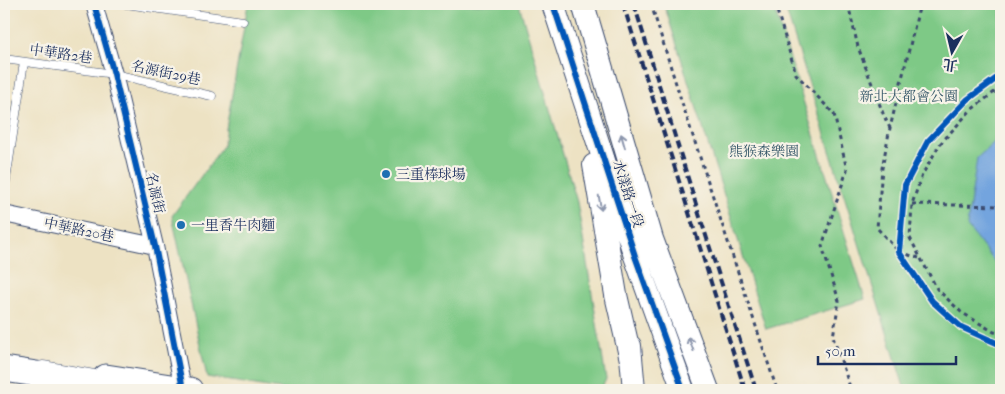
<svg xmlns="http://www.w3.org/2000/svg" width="1005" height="394" font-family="'IM FELL French Canon','Noto Serif TC',serif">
<rect width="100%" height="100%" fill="#f7f3e8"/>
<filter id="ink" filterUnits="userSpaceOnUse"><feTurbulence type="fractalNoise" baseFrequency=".02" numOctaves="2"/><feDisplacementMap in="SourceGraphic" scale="10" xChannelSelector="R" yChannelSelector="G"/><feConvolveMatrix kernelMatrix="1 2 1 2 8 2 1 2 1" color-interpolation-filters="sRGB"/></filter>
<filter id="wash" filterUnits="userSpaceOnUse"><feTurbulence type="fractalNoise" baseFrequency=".0096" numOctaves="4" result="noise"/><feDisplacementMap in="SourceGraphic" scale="20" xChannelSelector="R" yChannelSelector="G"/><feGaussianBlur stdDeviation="1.12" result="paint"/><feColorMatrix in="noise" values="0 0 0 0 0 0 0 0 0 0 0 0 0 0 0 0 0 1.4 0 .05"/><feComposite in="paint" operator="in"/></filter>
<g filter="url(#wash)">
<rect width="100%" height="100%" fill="#ede2c3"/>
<!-- green -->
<path fill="#7ec986" stroke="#4c7c72" d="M248,4H519L577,202L606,379L601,390H286L207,377L172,216L223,146Z
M664,4H773L865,299L766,329Z
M784,4H1001V390H905Z"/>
<!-- water -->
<path fill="#73a4de" stroke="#476a9e" d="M1001,136V181L993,206L1001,225V270L967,226L977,158Z"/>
</g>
<g filter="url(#ink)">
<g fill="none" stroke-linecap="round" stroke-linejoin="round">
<!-- lane casing -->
<g stroke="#3a4a6d" stroke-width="9">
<path id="lane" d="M126,4L243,21
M4,59L114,74L212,96
M4,193L24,62"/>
</g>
<!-- street casing -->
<g stroke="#3a4a6d" stroke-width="18">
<path id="street" d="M94,4L114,74L155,246L183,389
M4,214L155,246"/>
</g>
<!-- secondary casing -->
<g stroke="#3a4a6d" stroke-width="24">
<path id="secondary" d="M553,4L635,256L683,390
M583,4L652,239L708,390
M594,165L616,295L631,360
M630,346L634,390"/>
</g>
<!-- primary casing -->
<g stroke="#3a4a6d" stroke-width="27">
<path id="primary" d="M4,369L43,375L61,385
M106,377L190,390"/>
</g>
<!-- highway casing -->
<g stroke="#3a4a6d" stroke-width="29">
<path id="highway" d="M43,375L128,390"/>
</g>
<!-- path -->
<path stroke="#3a4a6d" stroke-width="3" stroke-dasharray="4 4" stroke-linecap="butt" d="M651,4L683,106L777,390
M775,4L796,74L834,114L847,170L822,246L839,301L833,337L851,390
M848,4L858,47L884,116L890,128
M1001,87L971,110L940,144L922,175L912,204L910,238L937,289L961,312L994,332L1001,333
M912,204L1001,206
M919,258L899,252L877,228L882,168L890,128L920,4"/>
<!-- lane -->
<use href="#lane" stroke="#fff" stroke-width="8"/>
<!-- street -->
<use href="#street" stroke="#fff" stroke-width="16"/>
<!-- secondary -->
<use href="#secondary" stroke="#fff" stroke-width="22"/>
<!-- primary -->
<use href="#primary" stroke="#fff" stroke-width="25"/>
<!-- highway -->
<use href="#highway" stroke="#fff" stroke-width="28"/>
<!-- rail -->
<path stroke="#1b2f5e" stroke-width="4" stroke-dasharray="8 4" stroke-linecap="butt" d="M623,4L745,390
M634,4L699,214L756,390"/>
<!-- cycleway casing -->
<g stroke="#f7f3e8" stroke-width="9">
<path id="cycleway" d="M94,4L114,74L155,246L183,389
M553,4L635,256L683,390
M1001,75L967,100L928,141L905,185L899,252L932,301L961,327L1001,345"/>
</g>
<!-- cycleway -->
<use href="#cycleway" stroke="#0057b8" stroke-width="6"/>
</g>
<!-- one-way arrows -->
<defs><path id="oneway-shaft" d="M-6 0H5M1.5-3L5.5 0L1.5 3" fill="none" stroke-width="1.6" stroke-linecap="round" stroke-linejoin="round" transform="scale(1.25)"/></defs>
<g stroke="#8d97ae">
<use href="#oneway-shaft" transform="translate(623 141) rotate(-106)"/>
<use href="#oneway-shaft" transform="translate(600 203) rotate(80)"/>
<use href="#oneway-shaft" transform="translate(691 344) rotate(-110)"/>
</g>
</g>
<!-- markers -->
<g fill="#1f6fb2" stroke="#f7f3e8" stroke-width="2">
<circle cx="386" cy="174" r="5"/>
<circle cx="181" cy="225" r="5"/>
</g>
<g text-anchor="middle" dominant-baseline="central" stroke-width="4.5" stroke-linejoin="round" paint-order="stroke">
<!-- street labels -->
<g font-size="14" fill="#1b2f5e" stroke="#f7f3e8">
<text transform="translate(61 54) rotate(8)">中華路2巷</text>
<text transform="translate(166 73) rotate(12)">名源街29巷</text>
<text transform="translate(155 193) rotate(77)">名源街</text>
<text transform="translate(628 194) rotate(72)">水漾路一段</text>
<text transform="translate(79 230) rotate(12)">中華路20巷</text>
</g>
<!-- park labels -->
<g font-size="14" fill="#345668" stroke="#f7f3e8">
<text x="909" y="96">新北大都會公園</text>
<text x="764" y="151">熊猴森樂園</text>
</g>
<!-- poi labels -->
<g font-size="14" fill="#1b2f5e" stroke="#f7f3e8" text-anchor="start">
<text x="396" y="174">三重棒球場</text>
<text x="191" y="225">一里香牛肉麵</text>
</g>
</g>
<!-- margin -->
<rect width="1005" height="394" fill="none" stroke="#f7f3e8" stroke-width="20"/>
<!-- north arrow -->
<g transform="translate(952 52) rotate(188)" stroke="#f7f3e8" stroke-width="4" paint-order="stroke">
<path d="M0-4L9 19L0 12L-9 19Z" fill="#1b2f5e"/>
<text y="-8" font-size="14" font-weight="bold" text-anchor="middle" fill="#1b2f5e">北</text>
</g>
<!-- scale -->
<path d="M818 356v8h138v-8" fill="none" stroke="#1b2f5e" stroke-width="2.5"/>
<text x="825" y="356" font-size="15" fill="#1b2f5e" stroke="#f7f3e8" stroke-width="4" paint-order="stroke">50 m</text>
</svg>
